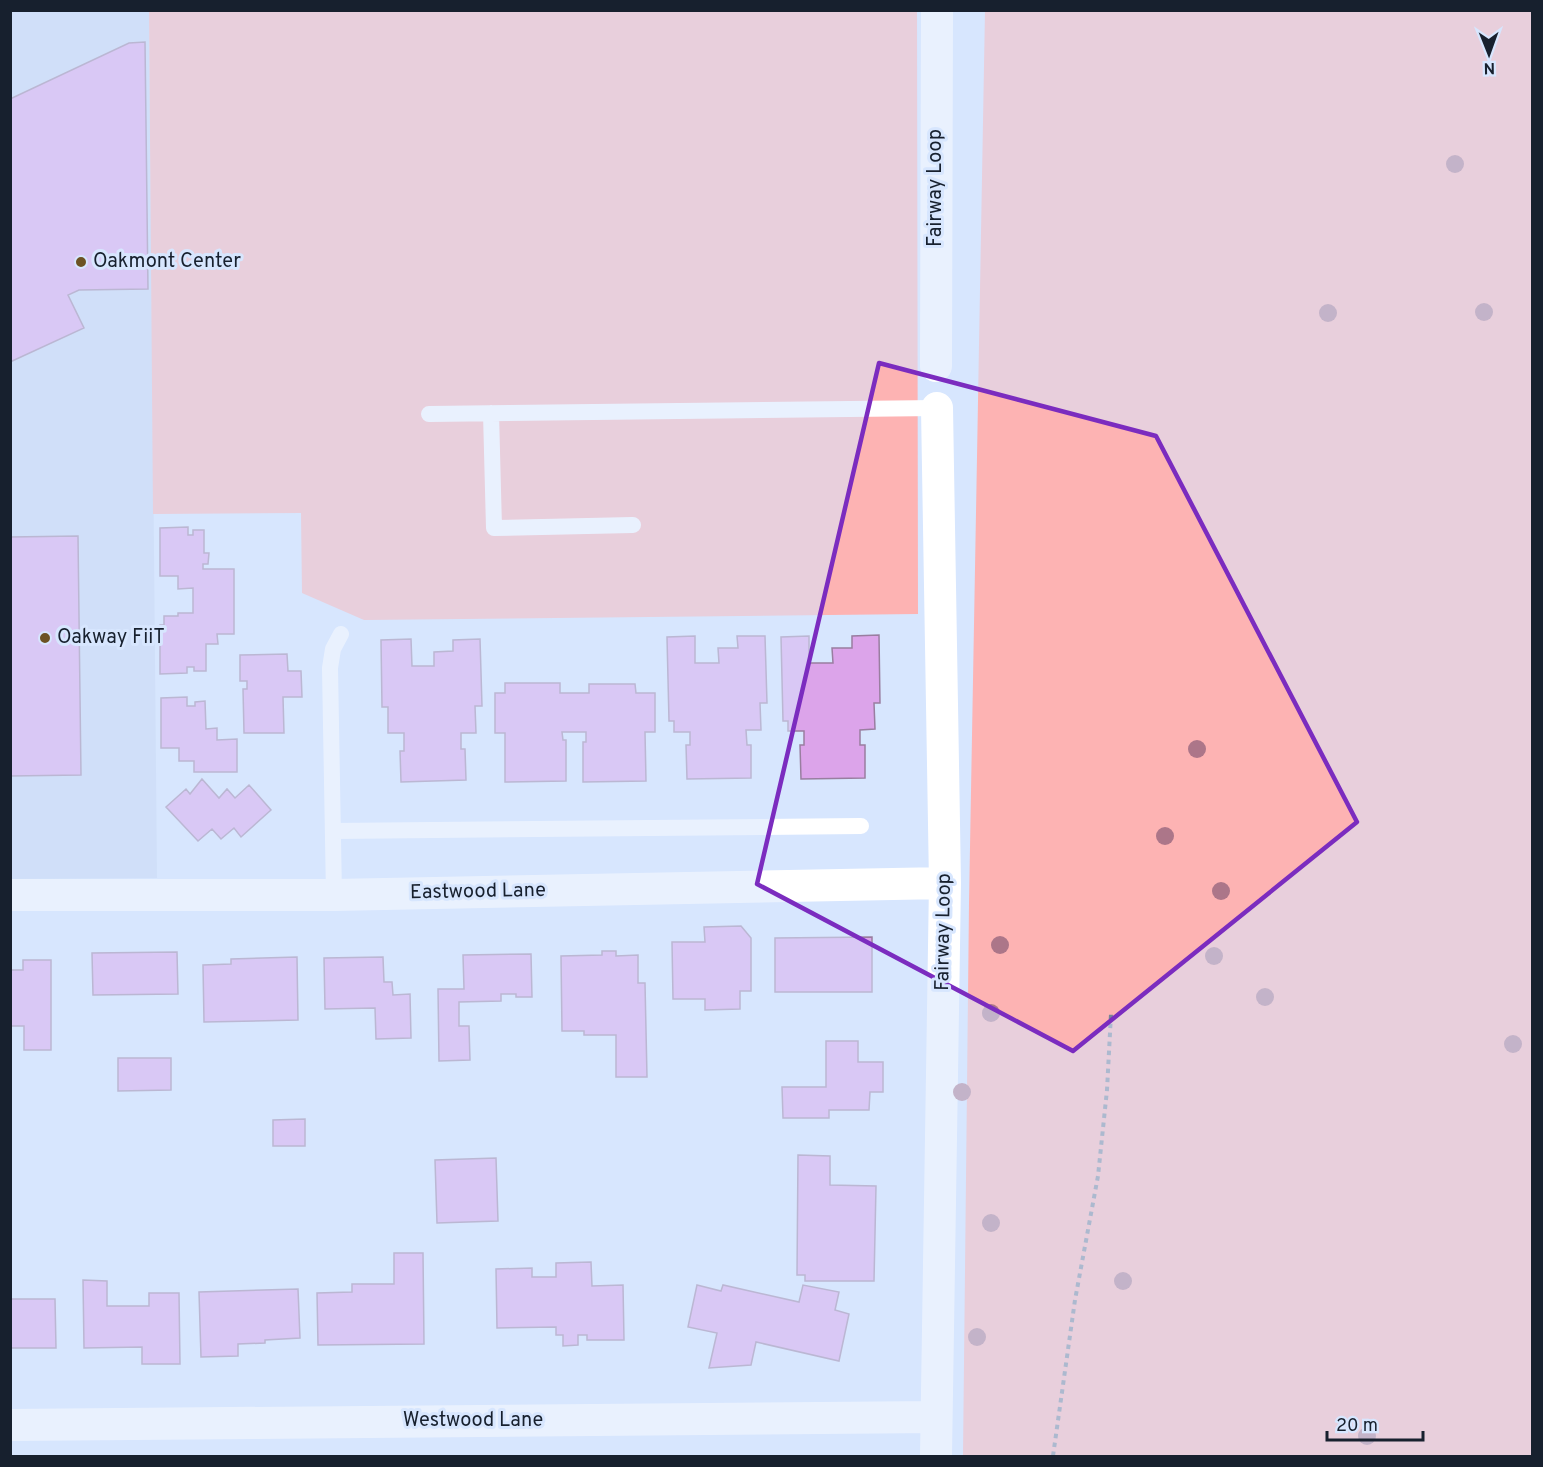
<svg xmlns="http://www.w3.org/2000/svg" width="1543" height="1467" font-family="Overpass,sans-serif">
<rect width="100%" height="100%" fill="#d7e6fe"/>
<!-- built -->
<path fill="#c7d8f3" d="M10,11H149L157,878L11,879Z"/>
<!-- green -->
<path fill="#fdb3b3" d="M149,11H917L918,614L364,620L302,593L301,513L153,514Z
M985,11H1532V1456H963L969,903Z"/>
<!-- building -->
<path fill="#dca4ea" stroke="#997ea0" stroke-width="1.5" d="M145,42L148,289L79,290L68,295L84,328L10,362V99L129,43Z
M188,527V535H193V530H204V553H209L208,564H203V569H234V634H217L218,644H206V671H194V667H187V673L160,674V625H164V616H178V613H193V588L178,589V576H160V528Z
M78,536L81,775L10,776V537Z
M879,635L880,703H874L875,729L860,730V745H865V778L801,779L800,745H804V731H788V721H783L781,637L809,636V663H833L832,648H852V636Z
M695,636V663H719L718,648H738L737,636H765L767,703H760L761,730H746L747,745H751V778L687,779L686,745H690V732H674V721H669L667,637Z
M411,639L412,666H434V652L453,651V640L480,639L482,706H475L476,733H461V749H465L466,780L401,782L400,751H404V733H388V707H382L381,640Z
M287,654L288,671H301L302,697H283L284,733H244L243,689H247V681H240V655Z
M505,683H560V693H589V684H635L636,693H655V732H645L646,781L583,782V742H586V732H562L563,740H566V781L505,782V733H495V693H505Z
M187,697V706H195V702L205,701L206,729L217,728V740L237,739V772H194V761H179V748H161V698Z
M202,779L219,798L227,789L235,798L249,785L271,810L241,837L234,828L221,839L212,829L198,841L166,807L186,789L190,794Z
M741,926L751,938V991H740V1009L705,1010V999H673L672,942H705L704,927Z
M872,937V992H775V938Z
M602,951H616V956L638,955V983H645L647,1077H616V1035H584V1031H562L561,956L602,955Z
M177,952L178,994L93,995L92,953Z
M531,954L532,997H516V994H501V1001L459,1002V1026H469L470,1060L439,1061L438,989H464L463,955Z
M297,957L298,1020L204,1022L203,965L231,964V959Z
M383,957L384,982H392L393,995L410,994L411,1038L376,1039L375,1008L325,1009L324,958Z
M23,960H51V1050H24V1026H10V970H23Z
M826,1041H858V1062H883V1092H870L869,1110H829V1118H783L782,1087H826Z
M118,1058H171V1090L118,1091Z
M305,1119V1146H273V1120Z
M798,1155L830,1156V1185L876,1186L874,1281H805V1275H797Z
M496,1158L498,1221L437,1223L435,1160Z
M394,1253H423L424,1344L318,1345L317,1293L352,1292V1284H394Z
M591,1262L592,1286L623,1285L624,1340H587V1335H578V1345L563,1346V1335H556V1327L497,1328L496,1269L532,1268V1277H556V1263Z
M83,1280L107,1281V1306H149V1293H179L180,1364H142V1347L84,1348Z
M697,1285L721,1291L723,1285L799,1302L803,1285L839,1292L835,1310L849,1314L839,1361L756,1342L751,1365L709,1368L717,1333L688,1327Z
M298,1289L300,1338L265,1340V1343L238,1344V1356L201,1357L199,1292Z
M10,1299H55L56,1348H10Z"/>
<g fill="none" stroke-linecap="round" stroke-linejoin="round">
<!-- path -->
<path stroke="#788497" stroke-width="4" stroke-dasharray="4.5 4.5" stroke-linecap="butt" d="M1053,1456L1075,1300L1098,1176L1107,1090L1111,1014"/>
<!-- service -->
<path stroke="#fff" stroke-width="16" d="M491,413L494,528L633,525
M429,414L937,408
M333,831L861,826
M334,895L330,668L333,649L341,634"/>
<!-- minor -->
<path stroke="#fff" stroke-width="32" d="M936,366L937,10
M10,895H334L945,883
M10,1425L936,1417
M936,1456L945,883L937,408"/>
</g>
<!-- trees -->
<g fill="#ac7689">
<circle cx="1455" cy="164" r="9"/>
<circle cx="1484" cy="312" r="9"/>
<circle cx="1328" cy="313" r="9"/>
<circle cx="1197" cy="749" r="9"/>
<circle cx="1165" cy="836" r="9"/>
<circle cx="1221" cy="891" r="9"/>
<circle cx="1000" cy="945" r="9"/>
<circle cx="1214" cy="956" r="9"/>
<circle cx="1265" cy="997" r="9"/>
<circle cx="991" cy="1013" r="9"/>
<circle cx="1513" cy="1044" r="9"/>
<circle cx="962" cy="1092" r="9"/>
<circle cx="991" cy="1223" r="9"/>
<circle cx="1123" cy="1281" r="9"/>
<circle cx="977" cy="1337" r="9"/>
<circle cx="1367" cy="1436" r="9"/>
</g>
<!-- marked area -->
<path d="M0 0H1543V1467H0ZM879,363L1156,436L1357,822L1073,1051L757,884Z" fill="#d7e6fe" fill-opacity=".55" fill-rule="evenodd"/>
<path fill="none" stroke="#7b2cbf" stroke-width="4.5" stroke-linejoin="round" d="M879,363L1156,436L1357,822L1073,1051L757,884Z"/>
<!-- markers -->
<g fill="#6c5223" stroke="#d7e6fe" stroke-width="2">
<circle cx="81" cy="262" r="6"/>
<circle cx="45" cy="638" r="6"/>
</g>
<g text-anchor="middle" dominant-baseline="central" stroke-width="6" stroke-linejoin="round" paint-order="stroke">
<!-- street labels -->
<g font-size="20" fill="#17202e" stroke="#d7e6fe">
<text transform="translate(936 188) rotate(-90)">Fairway Loop</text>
<text transform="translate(478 892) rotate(-1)">Eastwood Lane</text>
<text transform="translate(944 932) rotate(-89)">Fairway Loop</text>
<text x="473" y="1421">Westwood Lane</text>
</g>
<!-- poi labels -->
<g font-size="20" fill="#17202e" stroke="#d7e6fe" text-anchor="start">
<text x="93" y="262">Oakmont Center</text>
<text x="57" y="638">Oakway FiiT</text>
</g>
</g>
<!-- border -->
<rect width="1543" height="1467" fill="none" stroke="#17202e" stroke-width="24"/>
<!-- north arrow -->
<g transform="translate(1489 54) rotate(179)" stroke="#d7e6fe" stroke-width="4.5" paint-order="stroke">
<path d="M0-4.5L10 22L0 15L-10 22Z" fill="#17202e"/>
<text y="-9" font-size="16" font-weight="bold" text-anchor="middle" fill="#17202e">N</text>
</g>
<!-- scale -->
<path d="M1327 1431v9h96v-9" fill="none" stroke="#17202e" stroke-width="3"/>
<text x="1336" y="1431" font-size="18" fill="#17202e" stroke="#d7e6fe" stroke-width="4.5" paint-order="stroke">20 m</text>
</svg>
